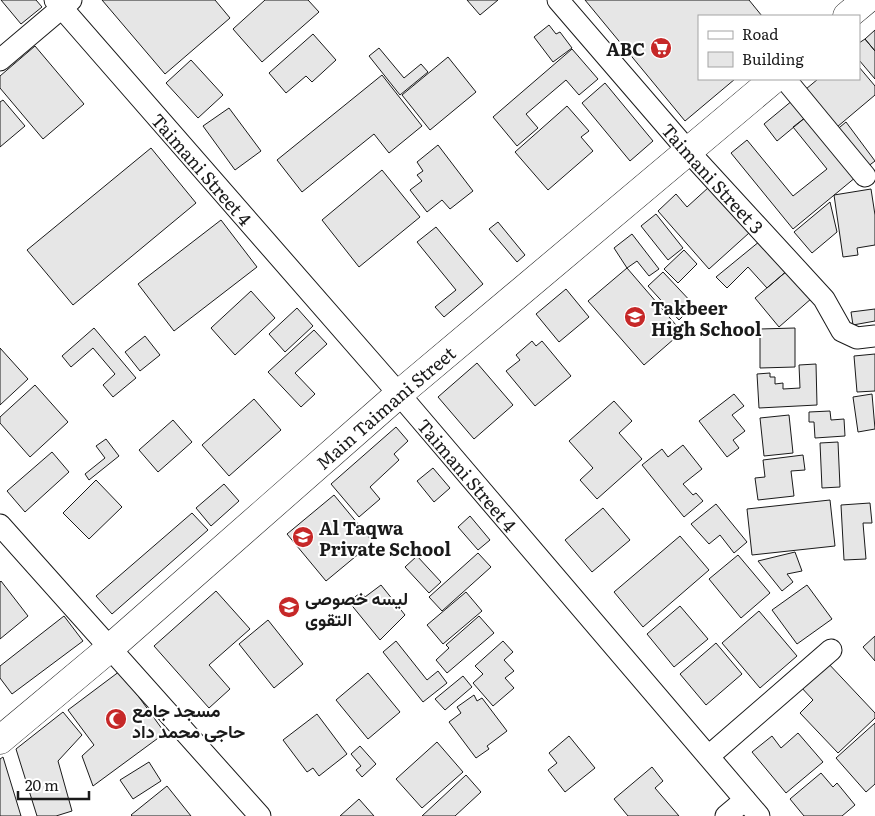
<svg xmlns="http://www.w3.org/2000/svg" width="875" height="816" font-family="Literata,Vazirmatn,serif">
<rect width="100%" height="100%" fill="#fff"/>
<!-- building -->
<path fill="#e6e6e6" stroke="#1a1a1a" d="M1,0H36L42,7L21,24Z
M102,0H215L230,18L165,74Z
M265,0H308L319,12L262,62L233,29Z
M467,0H498L480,15Z
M585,0H749L762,16H699V79H735L685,121Z
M549,25L556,34L560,32L572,48L553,62L534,37Z
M875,30V51L865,39Z
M313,34L336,60L312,82L306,76L286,93L269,73Z
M865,39L875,51V79L859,60V43Z
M35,46L84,104L43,139L0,88V76Z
M379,48L404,78L421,64L428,72L400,95L369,56Z
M572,49L598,79L579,95L566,80L526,114L538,128L517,146L493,117Z
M448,57L476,92L430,130L402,95Z
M191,60L223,95L198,118L166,83Z
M859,67L875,86V95L837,127L806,89L818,79H859Z
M382,75L422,126L389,153L374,134L302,192L277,160Z
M605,83L653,141L630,161L582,103Z
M3,100L25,126L0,147V102Z
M793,100L806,117L777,141L764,124Z
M567,106L589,131L581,137L593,151L548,190L515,152Z
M229,108L261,151L235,170L203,126Z
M806,117L856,177L793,229L731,153L747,140L793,196L827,169L793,127Z
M846,122L875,161L863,170L834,132Z
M438,145L473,191L450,209L442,200L427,212L410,190L422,181L417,175L423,171L417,162Z
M151,148L196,203L73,305L27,250Z
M382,170L420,217L359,267L322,220Z
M709,187L749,233L709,269L658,211L676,194L687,207Z
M871,189L875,215V245L857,248L858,255L843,257L834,195Z
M830,202L837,232L812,253L794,232Z
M656,214L683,248L668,260L641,226Z
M221,220L257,267L174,331L138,284Z
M498,222L525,255L517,262L489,229Z
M436,227L483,284L444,317L435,307L456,290L417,242Z
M632,234L659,269L649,276L637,261L627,268L614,248Z
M760,241L788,270L767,288L748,267L727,288L716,277Z
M684,250L697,264L678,283L664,269Z
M627,268L682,332L644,365L588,301Z
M788,270L812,298L779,327L755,298Z
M663,272L694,305L679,320L648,286Z
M566,289L589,317L559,342L536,314Z
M251,291L275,318L235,355L211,328Z
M297,308L313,326L285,352L269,334Z
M875,309V321L853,325L851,312Z
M94,328L136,378L113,397L103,385L115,374L93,348L71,367L62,356Z
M795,328V367L760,368V329Z
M314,330L327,344L295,373L315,394L301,407L268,372Z
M145,336L160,355L140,371L125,352Z
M532,341L536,346L542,341L571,376L535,406L506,371L520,360L516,355Z
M0,348L28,379L0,405Z
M875,354V391L857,392L854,356Z
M477,363L513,405L474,439L438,397Z
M816,364L817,405L759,408L757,374L770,373V377H775V384L783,383V389L800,388L799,365Z
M35,385L68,422L30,457L0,423V417Z
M734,394L744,406L732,415L745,431L733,440L739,448L727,457L699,421Z
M872,394L875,429L858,432L853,397Z
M254,399L281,430L229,476L202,445Z
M614,401L632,421L619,433L642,459L597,499L580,480L593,468L569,441Z
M830,411L831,420L844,419L845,436L815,438L814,422H809V412Z
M789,415L793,453L764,456L760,418Z
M173,420L192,442L158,472L139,450Z
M396,427L408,441L394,454L399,460L370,487L380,499L359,517L331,484Z
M106,439L119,456L89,480L85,474L105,458L96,446Z
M838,442L840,487L822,488L820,443Z
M683,445L702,469L683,484L693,495L696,493L703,501L684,517L642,465L662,449L668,457Z
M52,452L69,472L25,512L7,491Z
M803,455L805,470L791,471L794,496L758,500L755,478L765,477L763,460Z
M433,468L450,488L434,502L417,481Z
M96,480L122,507L89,539L63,513Z
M224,484L239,501L211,526L196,508Z
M334,495L373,542L326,581L287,534Z
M830,500L835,546L752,555L747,509Z
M870,503L872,523H863L866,559L844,560L841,505Z
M716,504L747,542L734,553L720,535L709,544L691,524Z
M603,508L630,540L592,572L565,540Z
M192,513L208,530L112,614L96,596Z
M470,516L490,540L478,550L458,527Z
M680,536L709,570L643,627L614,592Z
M795,552L802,571L787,574L793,582L782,591L758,561Z
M478,553L491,567L442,611L429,597Z
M738,555L770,593L741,618L709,579Z
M417,556L441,582L429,593L405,567Z
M1,581L28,616L0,639V582Z
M381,585L405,615L380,640L349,602L361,592L365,597Z
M807,585L832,619L797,644L772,610Z
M216,591L250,629L209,665L230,689L209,708L154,646Z
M466,592L482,611L443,644L427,625Z
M680,606L708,639L674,667L647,634Z
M759,611L797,656L760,688L722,643Z
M64,616L83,641L12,694L0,678V666Z
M479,616L494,633L447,673L436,660L449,648L446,645Z
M268,620L303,664L274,688L239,644Z
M875,636V661L863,647Z
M396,641L427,680L438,671L447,683L423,702L383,652Z
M503,641L513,652L504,660L514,671L505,678L514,688L493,706L473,683L483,674L475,666Z
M716,643L742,674L706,705L680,674Z
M826,661L875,713V718L838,753L800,713L813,700L800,686Z
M120,671L165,733L93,786L82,756L94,745L68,710Z
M368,673L400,712L368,739L336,700Z
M463,676L472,687L445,710L435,699Z
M474,695L477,701L482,698L507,731L487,746L489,749L476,758L449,722L461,713L457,707Z
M63,712L82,735L58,761L72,811L56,816H37L16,749Z
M317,714L347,754L319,776L313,768L307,772L283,740Z
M875,723V784L866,792L836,758Z
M798,733L823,762L786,793L752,752L772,736L781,748Z
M569,736L595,768L565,792L548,770L557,763L549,753Z
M437,742L463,772L422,808L396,779Z
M360,746L376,764L362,777L356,770L361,766L351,754Z
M3,757L21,816H0V759Z
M149,762L161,781L133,799L120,780Z
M652,767L663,781L655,788L679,816H628L614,799Z
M821,773L833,787L837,783L855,805L842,816H804L790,799Z
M466,775L481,792L455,816H422Z
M167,786L191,816H132L131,815Z
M359,799L374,816H340Z"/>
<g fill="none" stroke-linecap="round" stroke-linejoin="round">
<!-- street casing -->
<g stroke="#1a1a1a" stroke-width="23">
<g id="street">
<path id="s1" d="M55,0L399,394L759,816"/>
<path id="s2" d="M558,0L689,152L824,299L842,331L857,338L875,336"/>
<path d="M0,60L71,0"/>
<path d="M785,79L865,176"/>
<path d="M0,525L260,816"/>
<path d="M710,755L831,650"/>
<path d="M726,816L745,800"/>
</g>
</g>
<!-- secondary casing -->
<g stroke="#1a1a1a" stroke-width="29">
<g id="secondary">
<path d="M847,16L866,0"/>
<path id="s3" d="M0,740L110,648L399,394L774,79"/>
</g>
</g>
<!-- street -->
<use href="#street" stroke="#fff" stroke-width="21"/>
<!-- secondary -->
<use href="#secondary" stroke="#fff" stroke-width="28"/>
</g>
<!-- icons -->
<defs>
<g id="supermarket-disc" transform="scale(1.125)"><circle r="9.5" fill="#c62828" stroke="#fff"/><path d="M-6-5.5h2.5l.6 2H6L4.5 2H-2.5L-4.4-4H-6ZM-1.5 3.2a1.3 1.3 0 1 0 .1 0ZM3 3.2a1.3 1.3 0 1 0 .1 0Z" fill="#fff"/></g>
<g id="school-disc" transform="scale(1.125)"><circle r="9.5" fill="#c62828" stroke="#fff"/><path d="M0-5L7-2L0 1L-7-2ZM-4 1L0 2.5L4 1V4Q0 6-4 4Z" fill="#fff"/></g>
<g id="mosque-disc" transform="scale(1.125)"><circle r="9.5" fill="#c62828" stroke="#fff"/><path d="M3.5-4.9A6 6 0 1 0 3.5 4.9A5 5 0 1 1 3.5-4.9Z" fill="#fff"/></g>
</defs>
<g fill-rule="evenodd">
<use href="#supermarket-disc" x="661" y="48"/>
<use href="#school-disc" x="635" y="317"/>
<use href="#school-disc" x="303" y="537"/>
<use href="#school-disc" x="289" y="607"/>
<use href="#mosque-disc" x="116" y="719"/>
</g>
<g text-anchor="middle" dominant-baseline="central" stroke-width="4" stroke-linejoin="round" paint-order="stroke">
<!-- poi labels -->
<g font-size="18" font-weight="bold" fill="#1a1a1a" stroke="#fff" text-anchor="start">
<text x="645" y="48" text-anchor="end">ABC</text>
<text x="651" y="307">Takbeer<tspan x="651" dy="21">High School</tspan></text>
<text x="319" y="527">Al Taqwa<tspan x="319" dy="21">Private School</tspan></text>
<text x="305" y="597">لیسه خصوصی<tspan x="305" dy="21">التقوی</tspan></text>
<text x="132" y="709">مسجد جامع<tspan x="132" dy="21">حاجی محمد داد</tspan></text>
</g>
<!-- street labels -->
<g font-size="18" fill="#1a1a1a" stroke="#fff">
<text stroke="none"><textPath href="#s1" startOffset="224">Taimani Street 4</textPath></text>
<text stroke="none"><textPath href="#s2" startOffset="236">Taimani Street 3</textPath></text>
<text stroke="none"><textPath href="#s3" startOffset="509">Main Taimani Street</textPath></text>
<text stroke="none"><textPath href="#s1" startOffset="629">Taimani Street 4</textPath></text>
</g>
</g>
<!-- legend -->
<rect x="698" y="15" width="162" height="65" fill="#ffffff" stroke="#a3a3a3"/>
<rect x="708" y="31" width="25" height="8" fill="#ffffff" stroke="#a3a3a3"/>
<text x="742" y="40" font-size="15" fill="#1a1a1a">Road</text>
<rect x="708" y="52" width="25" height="15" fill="#e6e6e6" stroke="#a3a3a3"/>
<text x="742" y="65" font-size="15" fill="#1a1a1a">Building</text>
<!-- scale -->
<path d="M18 791v8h71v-8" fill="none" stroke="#1a1a1a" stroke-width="2.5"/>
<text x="25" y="791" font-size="15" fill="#1a1a1a" stroke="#ffffff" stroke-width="4" paint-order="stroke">20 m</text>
</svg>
